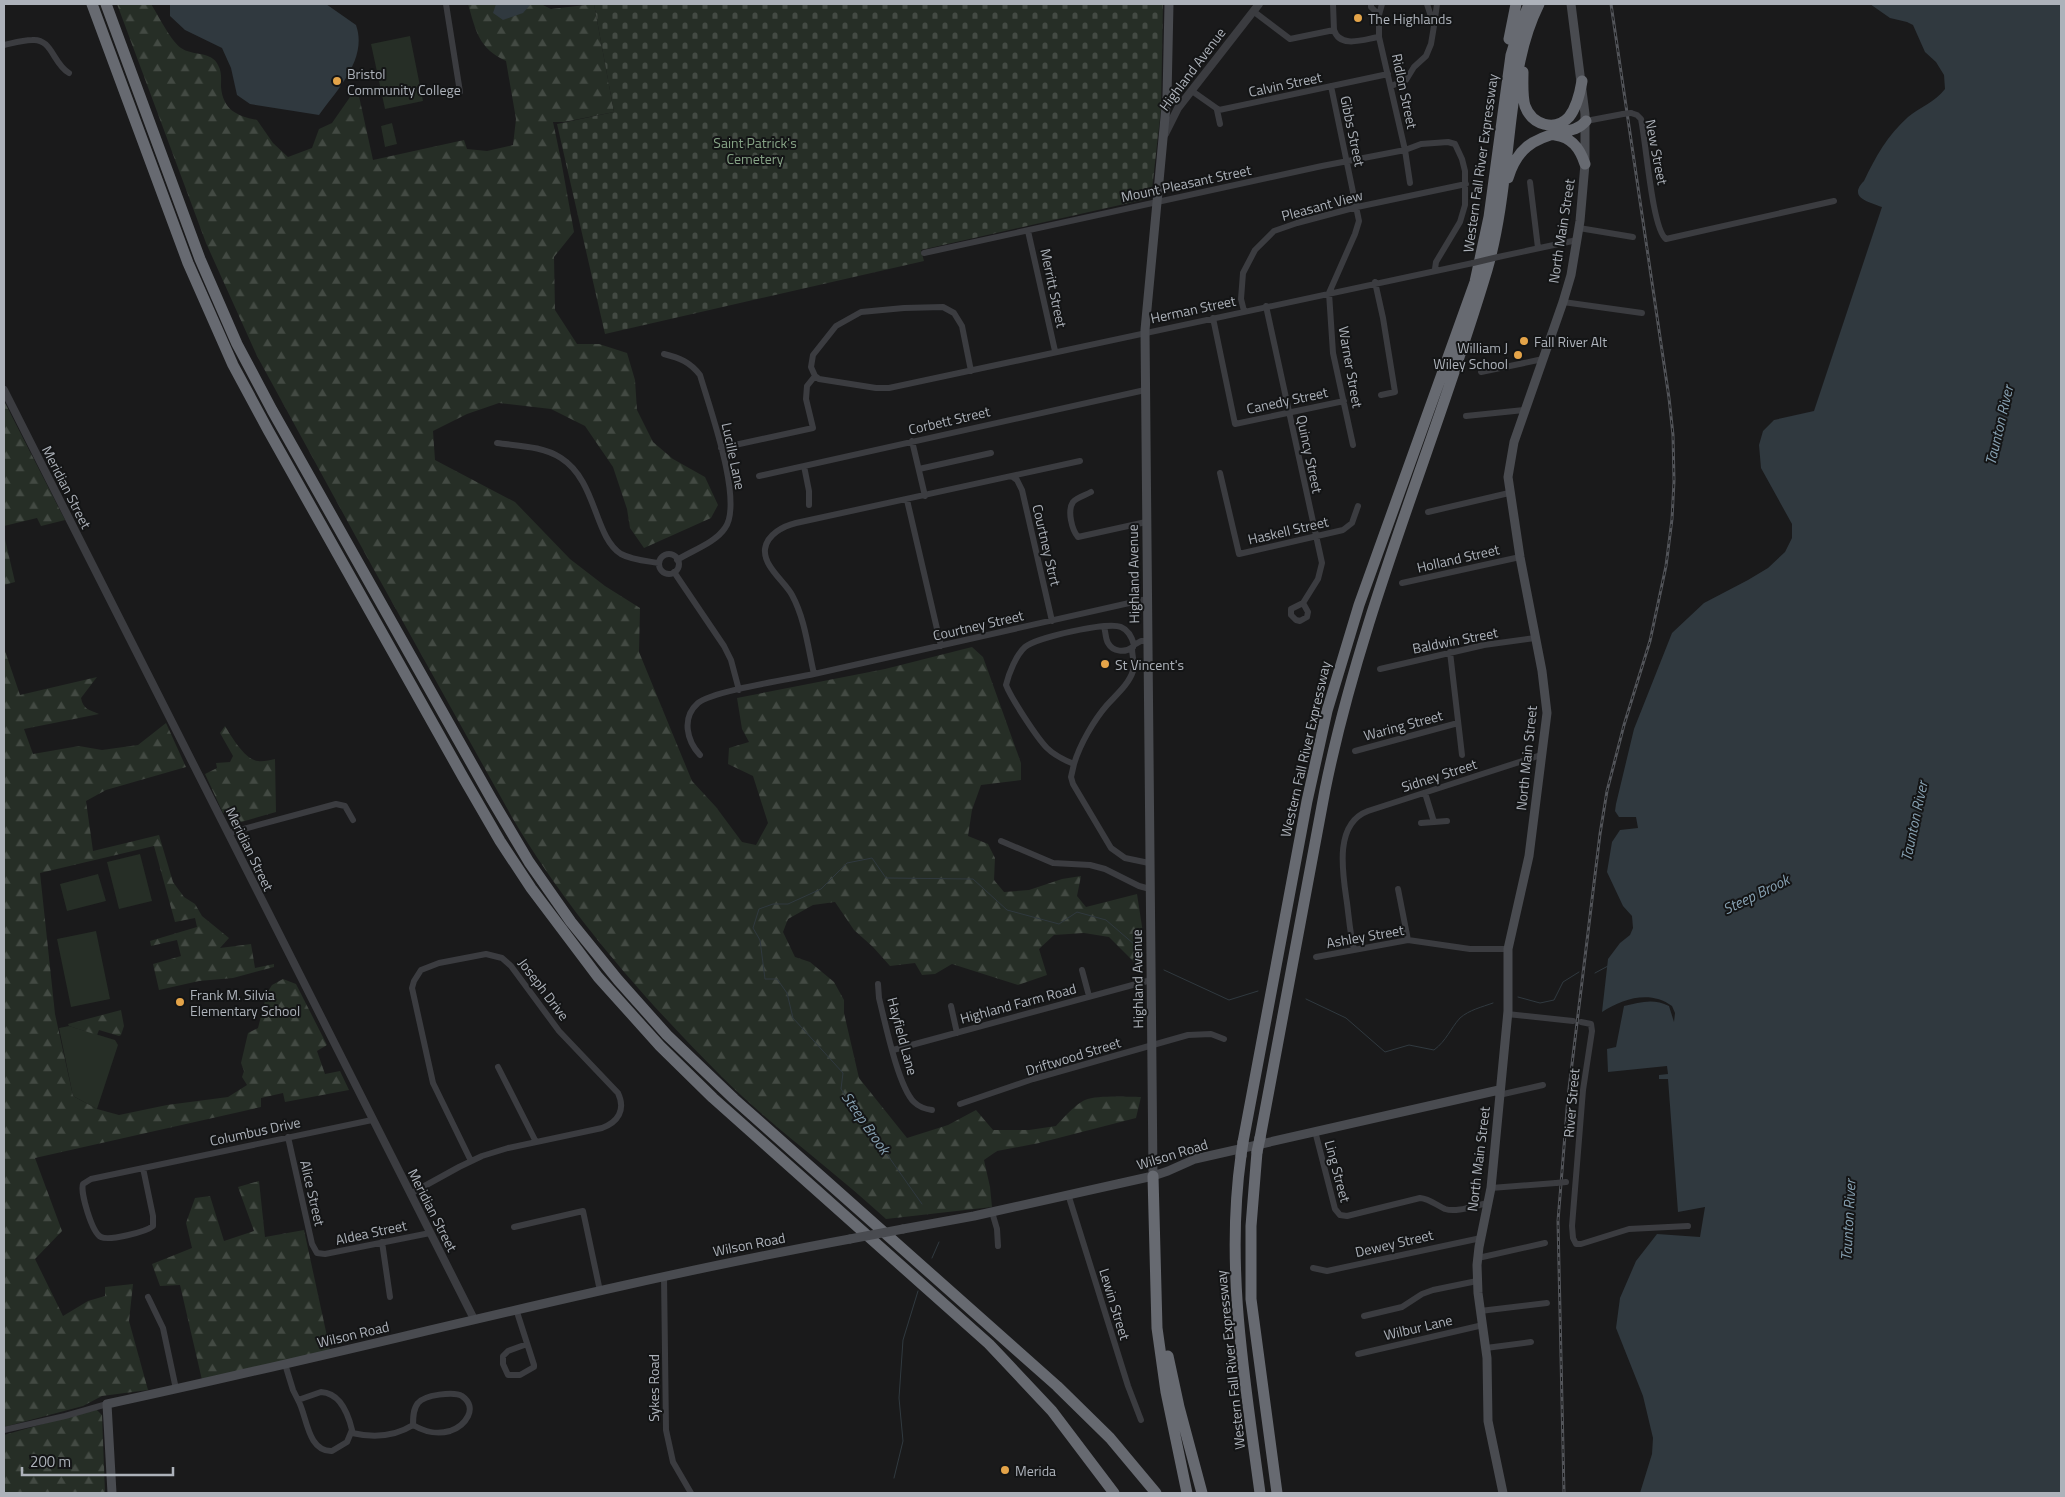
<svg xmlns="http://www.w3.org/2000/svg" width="2065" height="1497" font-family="'Titillium Web',sans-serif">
<defs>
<pattern id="forest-firs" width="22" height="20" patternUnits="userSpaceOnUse" patternTransform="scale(1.25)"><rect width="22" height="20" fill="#262e26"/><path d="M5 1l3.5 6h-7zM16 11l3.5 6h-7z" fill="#434a43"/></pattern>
<pattern id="cemetery-stones" width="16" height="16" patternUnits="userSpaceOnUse" patternTransform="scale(1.25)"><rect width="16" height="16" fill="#262e26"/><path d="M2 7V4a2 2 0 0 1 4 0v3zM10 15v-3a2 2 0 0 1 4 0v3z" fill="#434a43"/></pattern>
</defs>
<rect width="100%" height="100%" fill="#1a1a1b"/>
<!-- grass -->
<path fill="#262e26" d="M410,36L423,101L385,109L371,44Z
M392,123L397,144L385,147L381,126Z
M140,854L152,901L119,909L107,862Z
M98,874L106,901L67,911L60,884Z
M96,931L110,999L71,1007L57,939Z
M69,1026L115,1040L118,1045L97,1109L73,1096L59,1028Z"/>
<!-- forest -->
<path fill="url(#forest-firs)" d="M117,4H151C158,15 171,41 181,48C192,56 212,51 218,65C222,72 221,79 221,87C223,110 237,116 257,120L273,143L288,157L312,148L319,129L332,123L357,87L373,160L464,140L467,149L487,151L513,145L516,119L506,61C478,48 476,31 468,4H541L551,9L594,4L614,112L564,122H553L561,160L574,232L554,257L555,310L577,344H599L627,353L635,380L637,410L653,442L673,459L705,477L718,505L711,518L644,548L630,528L627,509L613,467L585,426L551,409L499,403L467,414L433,431L435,460L515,502L570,559L605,586L640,608L639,652L692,781L716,807L742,842L756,845L768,823L753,776L728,764L729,748L749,742L742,729L737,698L885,669L972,647L983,657L1021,763V780L981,785L972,810L968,836L988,844L995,858L994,880L1004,892L1029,890L1062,879L1081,876L1077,896L1086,907L1137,894L1143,933L1134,962L1109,937L1084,933L1054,935L1039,949L1047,975L1018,985L952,964L935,974L922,975L915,963L890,966L873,947L854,930L835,902L813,905L788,919L783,932L795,957L810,962L834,982L844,1000V1013L859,1078L907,1138L948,1125L976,1110L993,1130H1029L1056,1126C1062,1119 1077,1103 1085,1100C1097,1095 1128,1097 1141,1097L1136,1118L1039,1143L997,1151L984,1160L990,1187L992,1207L886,1219C832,1169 772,1127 720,1075C644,999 568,912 513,819L373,568L257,356L206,243Z
M4,401L65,520L41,526L37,518L4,526Z
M4,535L15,582L4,585Z
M4,648L20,695L97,677L81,698C83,709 89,710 99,714L24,729L33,754L79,746L102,750L138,745L166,723L186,767L106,790L86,801L93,851L159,835L173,882L184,897L195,904L202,916L229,938L220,948L251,944L255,968L274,964V967L233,978L199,981L159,990L153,964L181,956L177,940L151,946L150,941L197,927L195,918L175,922L154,846L40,873L55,1014L73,1096L97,1109L119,1115L167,1105L228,1097L247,1085L242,1077L244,1071L241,1063L248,1033L258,1028L267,993L272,985L283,979L296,984L327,1045L317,1051L325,1074L340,1071L349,1090L285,1102L283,1093L261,1098V1107L35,1158L62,1231L35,1259L63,1316L88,1301L105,1296V1287L133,1284L129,1321L148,1390L102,1396L83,1406L4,1427Z
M225,726C231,736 245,760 258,761C263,762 270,760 275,759L276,812L238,823L235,809L223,813L205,774L217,768L216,763L230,762L233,756L220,733Z
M121,1010L124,1026L121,1035L119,1036L99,1030L97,1035L69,1026L68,1024Z
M259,1181L265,1237L304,1230L330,1350L202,1380L180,1285L160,1286L152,1264L192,1248L186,1223L195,1198L210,1196L224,1241L254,1231L238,1187Z
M96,1409L102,1415L105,1493H4V1435Z"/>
<!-- cemetery -->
<path fill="url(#cemetery-stones)" d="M594,4H1163L1161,109L1151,198L921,250L924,261L605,334L557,124L614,112Z"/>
<!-- water -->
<path fill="#30393f" d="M170,4H326L356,25C368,59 337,90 319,115L250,104L237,95L231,68L222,48L185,30L170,16Z
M496,4H531L523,13L503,20L493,13Z
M1870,4H2061V1493H1640L1652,1454L1653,1438L1643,1396L1616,1328L1620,1298L1636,1261L1657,1234L1700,1237L1705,1207L1678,1212L1668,1079H1659V1075L1668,1074L1667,1066L1608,1072L1607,1049L1616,1047L1624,1006C1640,1002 1654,998 1669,1006L1674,1022L1675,1013L1672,1006C1651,990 1623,998 1602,1012L1608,959L1620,943L1630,935L1633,928L1632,916L1623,906L1607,872L1612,842L1620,830L1638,828L1636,817H1619L1615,811L1616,804L1634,729L1672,633L1704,603L1748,580L1768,568L1785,552L1792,538V524L1761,468L1759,445L1763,431L1774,420L1814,411L1882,207C1870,202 1847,198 1864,181C1876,156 1887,136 1908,117C1920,107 1935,102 1945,89L1944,75L1936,62L1925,52L1913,25L1907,22L1890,18Z"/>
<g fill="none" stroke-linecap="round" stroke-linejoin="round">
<!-- stream -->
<path stroke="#30393f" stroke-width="1" d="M1164,970L1229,1000L1258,991
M1595,973L1608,966
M1518,997L1540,1003L1554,1000L1563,982L1579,972
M1306,999L1346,1018L1385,1052L1409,1045L1434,1050C1447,1040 1450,1029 1460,1018C1469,1010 1482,1007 1493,1003
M922,1204L841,1089L843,1073L793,1018L787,993L777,979H765L760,940L753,928L759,909L773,904H788L821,889L847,863L872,858L886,878L973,879L1007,910L1059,924L1077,912L1106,920L1142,951
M932,1258L939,1242
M894,1478L903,1441L899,1398L903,1340L918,1291"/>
<!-- minor -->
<path stroke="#3b3c40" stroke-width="6" d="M446,4L460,92
M1333,4L1334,30
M1371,4V7L1379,15L1382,4
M1253,11L1290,39L1334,30C1340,49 1365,39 1379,37
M1379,15V37L1405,150L1410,183
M1434,26L1437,4
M4,45C13,43 23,40 32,40C52,38 53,64 69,73
M1331,86L1359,221L1355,234L1329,293L1333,353L1353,445
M1391,86L1406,80L1414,67L1426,56L1431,44L1434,26L1427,4
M1192,91L1219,110L1388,74
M1217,110L1220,124
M1631,113L1637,115L1641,119C1646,141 1652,229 1666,239L1834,201
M1586,121L1623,114
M1530,182L1538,248
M1579,228L1633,237
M1028,231L1055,351
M924,253L1322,166L1405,150L1421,144L1448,142L1455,144L1462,159L1465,171V205L1460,222L1436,262L1435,269
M1498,257L1577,240
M1375,282L1383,318L1395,392L1381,395
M1563,302L1642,313
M1266,306L1322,563L1318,579L1303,603L1308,612L1307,617L1300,621L1296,620L1291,615V609L1303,603
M1244,311L1241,299L1243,273L1255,250L1274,231L1297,223L1357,207L1466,184
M1213,318L1235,424L1344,401
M664,354C680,358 690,362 700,375C709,406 744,502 725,528C715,543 693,550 677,560
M1481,372L1543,359
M815,376L819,379L876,388H889L1473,263
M815,376L811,367L813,355L836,326L861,312L904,308L943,307L954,313L962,326L971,371
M1466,416L1524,410
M912,441L925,496
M497,443C518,446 543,446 561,458C597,481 594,537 621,554C632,560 647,561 659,563
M721,448L813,428L806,399L807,386L815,376
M1080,461L796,523C784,526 767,534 765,549C763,566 785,582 792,595C805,619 808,648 814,674L1147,599
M804,466L809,491V505
M919,469L991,453
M1220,473L1239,554L1343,530L1352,523L1358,506
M759,476L1145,390
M1013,477L1017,480L1022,490L1052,621
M1091,492C1086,495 1077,497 1073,502C1067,511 1072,530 1078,537L1146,522
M907,500L941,646
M1428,512L1509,493
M659 564a10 10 0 1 1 20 0a10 10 0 1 1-20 0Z
M674,572L724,646L731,660L739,690
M1402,583L1520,557
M1104,627C1106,632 1105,638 1108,643C1113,652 1125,653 1133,647
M1148,641H1141L1134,645C1132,637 1128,630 1121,627C1108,621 1035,638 1025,647C1016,655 1009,673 1006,685C1011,698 1037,738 1047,748C1055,756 1064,760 1074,764L1071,777L1073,784L1111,848L1125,858L1149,863
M1450,652L1462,755
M1380,669L1484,645L1535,638
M1355,751L1458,723
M700,755C687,741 681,718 698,703C712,691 791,679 814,674
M1074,764C1080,744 1094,720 1107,705C1116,695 1129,684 1133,671C1135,664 1132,656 1132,648
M1425,793L1434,822
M1421,823L1447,821
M229,833L336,804L345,806L353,820
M1001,841L1053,863L1090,865L1105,869L1139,886L1150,889
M1398,889L1408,940
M1354,949C1350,934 1349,918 1347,903C1343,875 1333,824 1368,811L1541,755
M1316,957L1408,940L1470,949H1508
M1082,970L1089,996
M878,984L879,998C885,1022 898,1086 914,1102C919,1107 925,1109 932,1110
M951,1006L957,1033
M1507,1014L1573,1021
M1581,1022L1591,1024L1592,1031L1583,1090L1572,1226L1573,1238L1576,1244H1581L1629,1229L1688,1226
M893,1050L1151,980
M498,1067L536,1142
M1499,1095L1543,1085
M960,1104L1033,1079L1188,1035L1211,1034L1224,1039
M1315,1131L1335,1209L1340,1215L1347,1216L1420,1198C1430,1199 1436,1205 1445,1209C1457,1213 1476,1205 1488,1203
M288,1137L312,1244L317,1253L325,1254L430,1233
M143,1168L153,1216V1226C146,1232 109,1241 101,1237C92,1233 80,1192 83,1184L91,1179L372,1120
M1491,1188L1556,1183
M410,1194L459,1167L482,1156L508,1148L602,1128C618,1122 626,1110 618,1093L559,1031L511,966L502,958L486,954L439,963L421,970L414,981L412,988L433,1083L471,1161
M1068,1194L1128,1386L1141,1420
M992,1212L997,1229L998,1246
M514,1227L583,1211L600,1291
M382,1242L390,1297
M1478,1258L1545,1243
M1313,1268L1327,1271L1481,1238
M664,1276L666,1430L673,1462L691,1493
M148,1297L163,1328L176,1389
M516,1309L534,1365V1367L520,1375H508L503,1364V1356L508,1351L527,1344
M1480,1311L1547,1303
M1364,1316L1402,1307L1422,1294L1433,1290L1477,1281
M1486,1348L1531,1342
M1358,1354L1483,1325
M285,1364L293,1390L298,1400
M321,1392C340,1393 348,1413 352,1430L347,1442L332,1451C307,1452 307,1415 298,1400Z
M4,1430L65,1416L107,1404
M352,1433C374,1438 394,1437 413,1425C413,1418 413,1409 418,1403C424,1395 454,1391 462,1396C479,1408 465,1426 450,1431C436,1435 425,1432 413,1425"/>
<!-- tertiary -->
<path stroke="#3b3c40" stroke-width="8" d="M1165,134L1178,108L1259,4
M4,390L474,1319"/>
<!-- secondary -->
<path stroke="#494b50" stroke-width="9" d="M1153,1176L1145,330L1167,96L1169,4
M903,1229L974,1216L1153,1176L1168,1171L1195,1159L1499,1090
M112,1493L107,1404C355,1351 600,1285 850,1239
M1503,1493L1488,1421L1487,1358L1478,1293L1477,1265L1479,1247L1491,1188L1508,1011V949L1529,856L1547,713L1542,671L1520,557L1508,477L1514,442L1563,302L1571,275L1580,221L1585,164V114L1571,4"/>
<!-- motorway -->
<path stroke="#676a71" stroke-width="11" d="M92,4L188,263L233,365L268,430L463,777L500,841L531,888L598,977L660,1046L713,1098L989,1344L1052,1411L1114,1493
M106,4L200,259L237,344L272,410L491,798L529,862L571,922L618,980L667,1035L734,1099L1057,1386L1110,1438L1156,1493
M1509,39L1516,4
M1523,72C1523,83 1522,96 1525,106C1532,125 1555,132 1569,117C1577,107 1580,93 1582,81
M1555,135C1572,137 1580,149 1585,164
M1508,178C1517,149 1532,139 1561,132C1572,130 1579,129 1586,121
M1260,1138L1325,790C1361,612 1435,444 1487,270C1501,221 1505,169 1511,119C1516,79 1521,40 1539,4
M1243,1142L1307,801L1327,711L1359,605L1475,282L1489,217L1511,55L1519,29L1529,4
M1257,1152L1251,1226V1299L1277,1493
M1241,1156C1225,1269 1245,1381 1260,1493
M1153,1176L1157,1328L1166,1392L1187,1493
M1168,1356L1179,1407L1202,1493"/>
<!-- rail casing -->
<g stroke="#525459" stroke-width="3">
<path id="rail" d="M1564,1493L1558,1221L1568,1097L1600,834L1607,791L1624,725L1650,641L1666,566L1672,519L1674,481L1673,435L1669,398L1611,4"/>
</g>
<!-- rail -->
<use href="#rail" stroke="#141516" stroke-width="1" stroke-dasharray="4" stroke-linecap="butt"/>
<!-- minor-bridge -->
<path stroke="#3b3c40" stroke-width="6" d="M1623,114L1631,113
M1473,263L1498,257
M1556,1183L1566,1182"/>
<!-- secondary-bridge -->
<path stroke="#494b50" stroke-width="9" d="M850,1239L903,1229"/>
<!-- motorway-bridge -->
<path stroke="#676a71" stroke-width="11" d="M1257,1152L1260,1138
M1241,1156L1243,1142"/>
</g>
<!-- markers -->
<g fill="#e4a449" stroke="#141516" stroke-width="2">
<circle cx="1358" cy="18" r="5"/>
<circle cx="337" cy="81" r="5"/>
<circle cx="1524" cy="341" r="5"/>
<circle cx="1518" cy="355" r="5"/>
<circle cx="1105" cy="664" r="5"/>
<circle cx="180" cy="1002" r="5"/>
<circle cx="1005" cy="1470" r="5"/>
</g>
<g text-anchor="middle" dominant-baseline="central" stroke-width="4" stroke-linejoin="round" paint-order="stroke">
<!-- poi labels -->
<g font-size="14" fill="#adb2ba" stroke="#141516" text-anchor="start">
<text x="1368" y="18">The Highlands</text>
<text x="347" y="73">Bristol<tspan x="347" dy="16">Community College</tspan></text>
<text x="1534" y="341">Fall River Alt</text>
<text x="1508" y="347" text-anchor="end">William J<tspan x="1508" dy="16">Wiley School</tspan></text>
<text x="1115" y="664">St Vincent's</text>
<text x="190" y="994">Frank M. Silvia<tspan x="190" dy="16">Elementary School</tspan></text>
<text x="1015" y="1470">Merida</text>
</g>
<!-- street labels -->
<g font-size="14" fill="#adb2ba" stroke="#141516">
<text transform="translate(1192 69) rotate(-53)">Highland Avenue</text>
<text transform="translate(1285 84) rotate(-12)">Calvin Street</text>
<text transform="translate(1405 91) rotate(78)">Ridlon Street</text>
<text transform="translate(1353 131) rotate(78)">Gibbs Street</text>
<text transform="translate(1657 152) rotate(79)">New Street</text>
<text transform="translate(1480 163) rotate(-82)">Western Fall River Expressway</text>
<text transform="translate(1186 183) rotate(-12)">Mount Pleasant Street</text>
<text transform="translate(1322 205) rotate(-15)">Pleasant View</text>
<text transform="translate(1561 231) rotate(-81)">North Main Street</text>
<text transform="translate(1054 288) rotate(78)">Merritt Street</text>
<text transform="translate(1193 309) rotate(-12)">Herman Street</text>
<text transform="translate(1351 367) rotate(80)">Warner Street</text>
<text transform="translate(1287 400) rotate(-12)">Canedy Street</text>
<text transform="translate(949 420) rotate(-13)">Corbett Street</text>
<text transform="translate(1310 454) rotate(78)">Quincy Street</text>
<text transform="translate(734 456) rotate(78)">Lucille Lane</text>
<text transform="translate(67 487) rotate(63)">Meridian Street</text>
<text transform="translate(1288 530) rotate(-13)">Haskell Street</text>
<text transform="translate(1047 545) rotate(77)">Courtney Strrt</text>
<text transform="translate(1458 558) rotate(-13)">Holland Street</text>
<text transform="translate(1133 574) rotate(-91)">Highland Avenue</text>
<text transform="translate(978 625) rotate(-13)">Courtney Street</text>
<text transform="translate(1455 640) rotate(-11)">Baldwin Street</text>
<text transform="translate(1403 725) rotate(-15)">Waring Street</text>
<text transform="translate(1305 749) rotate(-77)">Western Fall River Expressway</text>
<text transform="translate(1526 758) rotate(-84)">North Main Street</text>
<text transform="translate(1439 775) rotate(-18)">Sidney Street</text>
<text transform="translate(250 849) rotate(64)">Meridian Street</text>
<text transform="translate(1365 936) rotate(-10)">Ashley Street</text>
<text transform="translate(1137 979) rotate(-91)">Highland Avenue</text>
<text transform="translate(544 989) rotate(53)">Joseph Drive</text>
<text transform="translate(1018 1003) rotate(-15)">Highland Farm Road</text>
<text transform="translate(903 1036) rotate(75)">Hayfield Lane</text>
<text transform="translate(1073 1056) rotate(-17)">Driftwood Street</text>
<text transform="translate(1571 1103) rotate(-85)">River Street</text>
<text transform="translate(255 1131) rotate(-12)">Columbus Drive</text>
<text transform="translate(1172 1154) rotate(-17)">Wilson Road</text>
<text transform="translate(1478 1159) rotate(-83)">North Main Street</text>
<text transform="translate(1338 1171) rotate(75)">Ling Street</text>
<text transform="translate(313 1193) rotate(77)">Alice Street</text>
<text transform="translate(433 1210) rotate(63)">Meridian Street</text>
<text transform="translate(371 1232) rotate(-12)">Aldea Street</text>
<text transform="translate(1394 1243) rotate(-13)">Dewey Street</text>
<text transform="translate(749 1244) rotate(-11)">Wilson Road</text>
<text transform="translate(1115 1304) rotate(73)">Lewin Street</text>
<text transform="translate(1418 1327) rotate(-13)">Wilbur Lane</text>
<text transform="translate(353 1334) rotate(-13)">Wilson Road</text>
<text transform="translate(1230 1360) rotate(-96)">Western Fall River Expressway</text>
<text transform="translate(653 1388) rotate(-90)">Sykes Road</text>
</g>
<!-- park labels -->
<g font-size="14" fill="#86a386" stroke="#141516">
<text x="755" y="142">Saint Patrick's<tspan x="755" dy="16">Cemetery</tspan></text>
</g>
<!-- water labels -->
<g font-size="15" font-style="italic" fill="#87a1b2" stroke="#141516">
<text transform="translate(1999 425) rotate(-77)">Taunton River</text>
<text transform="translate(1914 821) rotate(-78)">Taunton River</text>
<text transform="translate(1756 894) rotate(-26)">Steep Brook</text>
<text transform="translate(866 1123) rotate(55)">Steep Brook</text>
<text transform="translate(1848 1220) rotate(-87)">Taunton River</text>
</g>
</g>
<!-- border -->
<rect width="2065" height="1497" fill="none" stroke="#adb2ba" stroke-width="10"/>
<!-- scale -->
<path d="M22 1467v8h151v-8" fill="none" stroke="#adb2ba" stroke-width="2.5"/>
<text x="30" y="1467" font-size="15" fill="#adb2ba" stroke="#141516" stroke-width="4" paint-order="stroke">200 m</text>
</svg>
